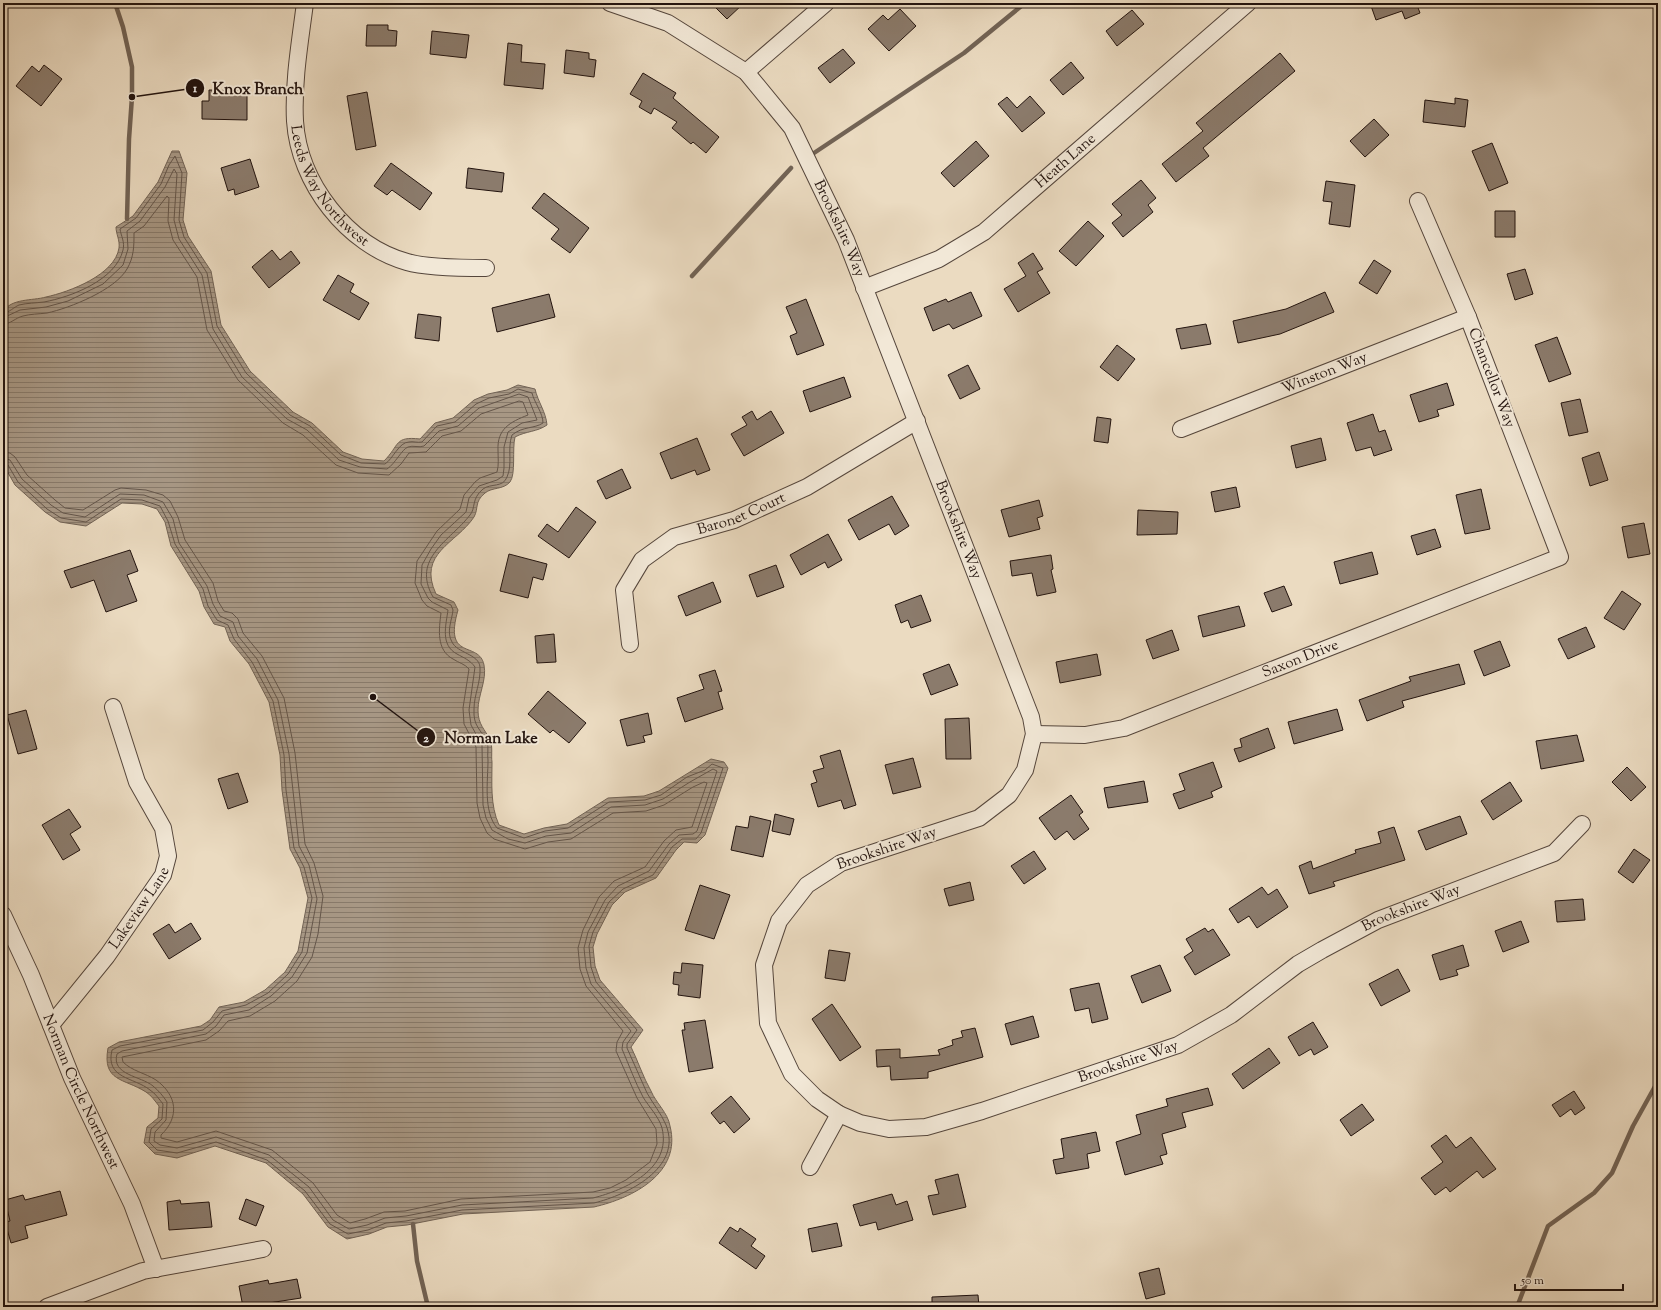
<svg xmlns="http://www.w3.org/2000/svg" width="1661" height="1310" font-family="'Sorts Mill Goudy',serif">
<defs>
<pattern id="water-rules" width="6" height="5" patternUnits="userSpaceOnUse"><rect width="6" height="5" fill="#a79784"/><path d="M0 2.5h6" fill="none" stroke="#887a6a"/></pattern>
</defs>
<rect width="100%" height="100%" fill="#ebdbc1"/>
<filter id="stains"><feTurbulence type="fractalNoise" baseFrequency=".005" numOctaves="4"/><feColorMatrix values="0 0 0 0 .2 0 0 0 0 .09 0 0 0 0 .02 0 0 0 .5 -.17"/></filter>
<radialGradient id="worn" r=".72"><stop offset=".6" stop-color="#630" stop-opacity="0"/><stop offset="1" stop-color="#630" stop-opacity=".3"/></radialGradient>
<!-- water -->
<path fill="url(#water-rules)" stroke="#726355" d="M172,151H179L187,173L183,220L188,236L211,271L221,325L250,371L293,412L312,423L343,452L362,459L384,461C400,445 394,436 420,439L435,423L453,418L474,400L488,394L507,390L518,385L535,389C538,402 546,412 547,425C537,432 526,431 515,437C512,449 516,474 510,482C503,490 492,487 485,493C474,502 479,508 474,517C456,544 417,553 436,594L454,602L458,610C443,662 479,640 484,665C487,680 478,695 478,710C478,725 485,729 490,740C493,746 491,756 492,762C492,783 490,805 499,825L524,834L544,828L567,824L608,798L644,796L659,791L711,759L724,762L728,768L705,835L697,843L684,842L676,850L656,878L625,892L612,905L597,934L593,947L595,966L600,980L643,1030L631,1047C638,1061 643,1077 651,1091C656,1103 668,1113 670,1126C682,1173 633,1198 594,1207L463,1214L407,1225L387,1227L369,1234L347,1239L328,1227L303,1194L266,1163L215,1146L177,1158L155,1154L144,1143L147,1127L158,1118L159,1106C155,1101 151,1095 146,1092C124,1078 102,1082 108,1048L119,1042L201,1026L210,1020L219,1007L244,1002L265,990L285,972L298,951L308,898L300,868L290,849L282,790L280,755L269,702L249,664L230,641L225,627L214,624L204,607L199,591L171,546L165,522L157,509L142,504L122,503L86,526L60,522L45,512L15,485L3,464V312C11,298 32,301 46,297C69,292 115,275 119,248C120,240 116,234 116,227L133,216L158,182Z"/>
<g fill="none" stroke-linecap="round" stroke-linejoin="round">
<!-- shore -->
<path stroke="#65564a" stroke-width="1" d="M3,313C9,313 14,307 19,305C27,303 36,303 44,302C71,297 116,280 123,250C125,242 121,236 120,229L136,218L161,184L169,165L175,156L182,173L179,220L184,237L207,273L217,326L246,373L290,415L310,426L341,455L361,463L385,464C393,459 399,442 409,442C413,441 417,443 422,442L437,426L455,422L476,404L489,398L509,394L518,389L532,393C534,402 543,413 543,423C534,429 523,426 512,435C507,449 513,464 507,477C503,488 491,483 483,489C471,499 476,508 470,515C450,541 411,558 433,597L451,605L453,610C452,620 446,632 452,642C457,653 479,654 480,667C481,682 474,695 474,709C473,727 481,729 487,742C489,747 487,755 488,760C488,781 483,811 497,828L524,838L545,831L568,828L609,802L645,800L661,795L687,777L705,770L712,764L723,768L701,833L696,839H682L672,847L653,875L623,889L609,902L593,932L589,946L591,967L596,982L637,1030L627,1044V1048C634,1063 640,1078 647,1093C653,1104 661,1113 666,1125C683,1168 627,1195 594,1203L462,1210L406,1221L386,1223L368,1230L348,1234L330,1224L305,1191L267,1160L216,1142L177,1153L157,1150L149,1142L151,1129L162,1119L163,1104C159,1099 155,1093 150,1090C134,1077 105,1079 112,1050L120,1046L203,1030L213,1022L222,1011L246,1005L268,993L288,974L302,952L312,898L304,867L294,848L286,790L284,755L273,701L252,662L234,639L228,625L217,620L208,606L203,589L175,544L168,521L160,506L142,500L121,499L86,522L61,518L47,509L18,482L8,465L3,463
M3,318L20,310L46,307L68,301L103,284L123,265L128,249L127,231L140,221L165,187L174,169L177,174L174,220L179,239L202,275L213,329L242,377L287,419L307,430L339,460L360,467L387,469C395,464 402,449 408,447C413,445 419,448 424,446L439,431L458,426L479,408L519,394L528,397L537,420L522,423L508,432L504,447V468L503,476L497,480L479,486L469,498L466,512L441,535L431,549L422,565L421,584L428,598L432,602L448,610C446,625 440,645 457,654C464,658 470,660 475,667L469,710L471,725L482,745L483,805L486,818L492,830L508,839L525,843L546,836L571,833L611,807L645,805L663,799L690,782L713,769L717,771L697,831L693,834L679,835L669,844L649,871L618,886L605,900L588,932L584,948L586,968L591,984L631,1031L623,1042L622,1049C629,1065 635,1082 643,1097C649,1107 659,1117 662,1128C672,1169 625,1190 593,1198L462,1205L406,1216L385,1218L367,1225L349,1229L333,1220L309,1187L269,1155L216,1137L177,1148L160,1145L154,1141L155,1132L166,1120L167,1102C164,1097 158,1090 153,1086C141,1076 111,1075 117,1054L122,1051L206,1034L216,1026L224,1015L249,1010L271,996L292,977L307,953L317,899L309,865L299,846L289,754L278,700L257,659L238,636L233,622L220,616L213,604L207,586L179,543L173,519L163,502L144,495L120,494L85,517L63,513L51,505L22,479L10,460L3,458
M3,324C11,324 15,318 23,316C30,314 39,314 47,313C70,308 115,290 127,269C134,257 134,246 134,233L144,226L167,196L169,198L168,221L173,240L197,277L207,330L238,380L283,423L303,435L336,465L358,473L389,475L401,464L409,453L426,452L442,436L461,431L481,414L519,401L523,402L528,415C510,422 497,429 498,450C498,458 499,465 497,472L480,478L475,482L464,495L460,509L437,531L417,561L415,583L422,600L427,606L441,613C439,629 436,650 453,659C459,663 465,664 469,669L463,708L464,724L476,747L477,803L480,818L487,833L494,839L525,849L548,842L571,839L613,813L646,811L664,805L693,787L704,782L707,783L692,827L676,830L664,841L645,867L614,881L599,897L583,930L578,948L580,969L586,986L623,1031L617,1042L616,1051L637,1098L656,1129L657,1144L650,1162L626,1180L610,1188L593,1192L461,1199L405,1211L384,1212L365,1219L350,1223L337,1215L313,1183L272,1150L216,1131L177,1142L161,1138V1135C180,1117 177,1095 156,1080C145,1073 132,1071 123,1062L122,1057L206,1040L219,1031L228,1021L250,1016L275,1001L297,981L312,957L318,934L323,896L314,863L305,844L295,753L284,698L262,656L243,633L238,619L232,613L224,611L218,601L213,583L185,540L178,517L170,501L163,495L146,490L121,488L115,490L83,510L65,508L55,500L27,475L15,457L10,453L3,452"/>
<!-- stream -->
<path stroke="#726355" stroke-width="4.5" d="M115,3L123,27L132,67V97L129,139L127,219
M811,155L964,53L1025,3
M692,276L791,168
M413,1224L417,1261L428,1307
M1517,1307L1548,1226L1594,1193L1612,1173L1633,1126L1658,1081"/>
</g>
<!-- building -->
<path fill="#8b7b6c" stroke="#23140f" d="M711,3H744L727,19Z
M1370,3H1419L1417,5L1420,13L1405,19L1402,11L1376,20Z
M900,9L916,26L889,51L868,29L883,15L888,20Z
M1132,10L1144,24L1117,46L1106,31Z
M367,25H388V30L397,31L396,46H366Z
M432,31L469,35L466,58L430,54Z
M508,43L522,45L521,62L545,64L543,89L504,85Z
M843,49L855,63L830,83L818,68Z
M566,50L589,53V59L596,60L594,77L564,73Z
M1280,53L1295,71L1203,148L1209,156L1176,182L1162,164L1203,131L1196,123Z
M1071,62L1084,78L1063,95L1050,80Z
M44,65L62,79L41,106L16,86L32,66L39,72Z
M643,73L676,93L673,98L719,137L706,153L693,142L691,144L672,128L677,122L654,108L651,114L639,107L642,101L630,94Z
M209,90L247,91V120L202,119V101H209Z
M367,92L376,146L356,150L347,96Z
M1030,96L1045,113L1022,132L998,104L1007,97L1017,108Z
M1455,98L1468,100L1465,127L1423,122L1425,100L1455,104Z
M1374,119L1389,135L1365,157L1350,141Z
M976,141L989,156L954,187L941,173Z
M1492,143L1508,183L1489,191L1472,151Z
M250,159L259,187L235,195L234,189L228,191L221,168Z
M391,163L432,193L420,210L392,190L387,195L374,186Z
M468,168L504,173L502,192L466,188Z
M1141,180L1156,198L1148,205L1153,212L1123,237L1112,223L1122,215L1112,204Z
M1326,181L1355,185L1350,227L1329,224L1332,202L1323,201Z
M544,193L589,228L570,253L551,239L559,229L532,208Z
M1495,211H1515V237H1495Z
M1088,221L1104,236L1076,266L1059,251Z
M272,250L280,260L291,251L300,263L269,288L252,267Z
M1033,253L1043,269L1037,272L1050,293L1018,312L1004,289L1026,276L1018,263Z
M1374,260L1391,271L1377,294L1359,283Z
M1525,269L1533,294L1515,300L1507,274Z
M338,275L354,284L350,292L369,303L359,320L323,300Z
M971,292L982,316L953,329L949,324L933,331L924,308L946,299L948,302Z
M1325,292L1334,312L1280,334L1238,343L1233,321L1286,309Z
M549,294L555,317L497,332L492,308Z
M806,299L824,345L797,355L790,336L797,333L786,307Z
M418,314L441,317L439,341L415,338Z
M1206,324L1211,344L1181,349L1176,329Z
M1557,337L1571,374L1549,382L1535,345Z
M1117,345L1135,359L1118,381L1100,367Z
M968,365L980,389L960,399L948,375Z
M844,377L851,397L810,412L803,391Z
M1447,383L1454,405L1437,410L1439,416L1419,422L1410,395Z
M1580,399L1588,432L1569,436L1561,403Z
M752,411L757,420L771,411L784,433L744,456L731,434L747,425L742,417Z
M1373,414L1379,432L1385,430L1392,450L1374,456L1371,447L1356,451L1347,423Z
M1097,417L1111,419L1108,443L1094,441Z
M697,438L710,470L697,475L695,470L671,479L660,453Z
M1321,438L1326,460L1296,468L1291,446Z
M1599,452L1608,480L1590,486L1582,458Z
M622,469L631,488L606,499L597,481Z
M1236,487L1240,507L1215,512L1211,492Z
M1481,489L1490,529L1465,534L1456,495Z
M892,496L909,526L895,535L889,524L859,540L848,520Z
M1039,500L1043,516L1037,518L1040,529L1009,537L1001,510Z
M576,507L596,522L569,558L538,536L547,524L558,532Z
M1138,510L1178,512L1177,534L1137,535Z
M1644,523L1650,554L1628,558L1622,527Z
M1435,529L1441,547L1417,555L1411,536Z
M828,534L842,560L828,568L825,562L801,575L790,555Z
M130,550L138,571L127,575L137,601L106,612L94,580L71,588L64,571Z
M1372,552L1378,574L1340,584L1334,562Z
M509,554L547,564L543,580L533,577L528,598L500,591Z
M1051,555L1053,569L1051,570L1056,592L1037,596L1032,573L1012,576L1010,561Z
M776,565L784,587L757,597L749,575Z
M713,582L721,602L686,616L678,596Z
M1284,586L1292,605L1272,612L1264,593Z
M1622,591L1641,604L1624,630L1604,618Z
M921,595L931,621L911,628L908,620L901,623L895,605Z
M1239,606L1245,626L1203,637L1198,616Z
M1586,627L1595,647L1568,659L1558,639Z
M1172,630L1179,650L1153,659L1146,640Z
M554,634L556,662L537,663L535,636Z
M1500,641L1510,666L1484,676L1474,651Z
M1097,654L1101,675L1060,683L1056,662Z
M949,664L958,685L931,695L923,674Z
M1459,664L1465,684L1402,701L1404,707L1367,721L1359,700L1411,681L1409,677Z
M715,670L722,691L718,692L723,709L685,722L677,698L704,689L699,675Z
M548,691L586,723L569,743L553,730L550,733L528,714Z
M1337,709L1343,730L1294,744L1288,722Z
M26,710L37,749L18,754L7,715Z
M648,713L652,734L643,736L645,742L627,746L620,720Z
M969,718L971,759H946L945,719Z
M1268,728L1275,748L1239,762L1234,749L1242,747L1240,739Z
M1577,735L1584,761L1541,769L1536,741Z
M840,750L856,805L844,809L841,800L818,807L811,784L817,782L813,771L824,768L820,756Z
M913,758L921,787L893,794L885,765Z
M1213,762L1222,787L1211,792L1213,797L1179,809L1173,794L1185,790L1179,774Z
M1627,767L1646,787L1631,801L1612,782Z
M238,773L248,802L228,809L218,779Z
M1144,781L1148,802L1108,808L1104,788Z
M1510,782L1522,801L1493,820L1481,801Z
M1071,795L1083,812L1079,815L1089,829L1074,840L1067,831L1055,840L1039,818Z
M69,809L81,827L70,834L80,850L63,860L42,825Z
M775,814L794,819L790,835L772,831Z
M750,816L771,821L763,857L731,850L736,826L748,828Z
M1460,816L1467,834L1426,850L1418,831Z
M1394,827L1405,860L1333,882L1335,886L1309,894L1299,866L1311,861L1313,869L1356,853L1355,850L1381,843L1378,832Z
M1634,849L1650,860L1633,883L1618,872Z
M1034,851L1046,869L1024,884L1011,866Z
M970,882L974,900L949,906L944,889Z
M700,885L730,895L714,939L685,930Z
M1262,887L1268,895L1277,889L1288,907L1257,928L1249,916L1238,923L1229,909Z
M1583,899L1585,920L1557,922L1555,901Z
M1521,921L1529,942L1503,952L1495,931Z
M191,923L201,939L169,959L153,934L169,924L175,933Z
M1205,928L1208,932L1213,929L1230,955L1195,975L1184,957L1193,951L1186,939Z
M1463,945L1469,966L1456,970L1458,975L1440,980L1432,955Z
M829,950L850,953L845,981L825,978Z
M682,963L703,965L700,998L678,995L679,985L673,984L674,972L681,973Z
M1160,965L1171,991L1142,1003L1131,976Z
M1398,969L1410,991L1381,1006L1369,984Z
M1099,983L1108,1019L1092,1023L1089,1008L1075,1011L1070,989Z
M832,1004L861,1047L840,1061L812,1019Z
M1033,1016L1039,1037L1011,1045L1005,1024Z
M705,1020L713,1068L689,1072L682,1030H685L684,1023Z
M1313,1022L1328,1047L1314,1055L1311,1049L1299,1056L1288,1037Z
M975,1028L983,1057L928,1072V1078L891,1080L890,1066L877,1067L876,1050L900,1049V1058L940,1055L938,1050L953,1045L952,1040L963,1037L961,1031Z
M1269,1048L1280,1063L1243,1089L1232,1074Z
M1208,1088L1213,1105L1182,1113L1186,1127L1162,1134L1167,1154L1160,1156L1163,1164L1125,1175L1116,1142L1141,1134L1136,1115L1168,1106L1166,1099Z
M1574,1091L1585,1108L1575,1115L1571,1109L1560,1117L1552,1105Z
M731,1096L750,1119L734,1133L724,1121L720,1124L711,1113Z
M1362,1104L1374,1120L1351,1136L1340,1120Z
M1096,1132L1100,1151L1087,1154L1089,1168L1056,1174L1053,1160L1064,1158L1061,1139Z
M1446,1135L1456,1148L1471,1137L1496,1169L1483,1178L1477,1171L1450,1192L1446,1187L1435,1195L1421,1178L1443,1162L1431,1146Z
M958,1174L966,1207L933,1215L928,1196L939,1194L935,1180Z
M60,1191L67,1215L25,1226L28,1238L11,1243L5,1222L10,1221L5,1200L23,1195L25,1200Z
M892,1194L896,1205L907,1201L913,1220L878,1230L876,1222L860,1226L853,1205Z
M246,1199L264,1206L256,1226L239,1219Z
M180,1200L181,1204L209,1202L212,1227L169,1230L167,1202Z
M837,1223L842,1246L812,1252L808,1229Z
M730,1227L738,1232L740,1228L756,1239L751,1246L765,1256L756,1269L719,1243Z
M1159,1268L1165,1294L1146,1299L1139,1273Z
M297,1279L301,1298L243,1307L239,1286L268,1280L269,1284Z
M978,1295L979,1307H932V1297Z"/>
<g fill="none" stroke-linecap="round" stroke-linejoin="round">
<!-- street casing -->
<g stroke="#55463c" stroke-width="18">
<g id="street">
<path id="s1" d="M305,3C300,42 293,82 295,121C299,183 347,245 407,262C427,268 464,268 486,268"/>
<path id="s2" d="M610,3L668,23L746,72L792,128L846,240L1031,717L1034,734L1025,770L1009,795L979,818L841,863L807,885L779,921L764,965L768,1023L792,1074L817,1099L839,1114L860,1123L889,1129L926,1127L982,1111L1178,1045L1231,1015L1298,964L1322,950L1378,920L1554,853L1582,824"/>
<path d="M746,72L826,3"/>
<path id="s3" d="M864,288L939,259L984,232L1248,3"/>
<path id="s4" d="M1181,429L1468,317"/>
<path id="s5" d="M630,644L624,590L642,560L674,537L734,520L807,487L917,421"/>
<path id="s6" d="M1034,734L1085,735L1124,728L1560,557L1468,317L1418,201"/>
<path id="s7" d="M3,915L31,975L72,1078L132,1204L156,1269"/>
<path id="s8" d="M51,1025L107,956L163,875L168,856L163,828L137,782L113,707"/>
<path d="M810,1167L839,1114"/>
<path d="M47,1307L143,1271L263,1249"/>
</g>
</g>
<!-- street -->
<use href="#street" stroke="#f2e8d7" stroke-width="16"/>
</g>
<g text-anchor="middle" dominant-baseline="central" stroke-width="4" stroke-linejoin="round" paint-order="stroke">
<!-- street labels -->
<g font-size="15" fill="#23140f" stroke="#f2e8d7">
<text stroke="none"><textPath href="#s3" startOffset="241">Heath Lane</textPath></text>
<text stroke="none"><textPath href="#s1" startOffset="194">Leeds Way Northwest</textPath></text>
<text stroke="none"><textPath href="#s2" startOffset="337">Brookshire Way</textPath></text>
<text stroke="none"><textPath href="#s4" startOffset="154">Winston Way</textPath></text>
<text transform="translate(1491 378) rotate(69)">Chancellor Way</text>
<text stroke="none"><textPath href="#s5" startOffset="200">Baronet Court</textPath></text>
<text stroke="none"><textPath href="#s2" startOffset="661">Brookshire Way</textPath></text>
<text stroke="none"><textPath href="#s6" startOffset="280">Saxon Drive</textPath></text>
<text transform="translate(887 849) rotate(-19)">Brookshire Way</text>
<text stroke="none"><textPath href="#s8" startOffset="147">Lakeview Lane</textPath></text>
<text stroke="none"><textPath href="#s2" startOffset="2064">Brookshire Way</textPath></text>
<text stroke="none"><textPath href="#s2" startOffset="1740">Brookshire Way</textPath></text>
<text stroke="none"><textPath href="#s7" startOffset="193">Norman Circle Northwest</textPath></text>
</g>
</g>
<!-- callouts -->
<path fill="none" stroke="#23140f" stroke-width="1.5" d="M132 97L195 88M373 697L426 737"/>
<g fill="#23140f" stroke="#f2e8d7" stroke-width="1.5">
<circle cx="132" cy="97" r="4"/>
<circle cx="373" cy="697" r="4"/>
<circle cx="195" cy="88" r="10"/>
<circle cx="426" cy="737" r="10"/>
</g>
<g font-size="12" text-anchor="middle" font-weight="bold" fill="#fff">
<text x="195" y="92">1</text>
<text x="426" y="742">2</text>
</g>
<g font-size="16" text-anchor="middle" font-weight="bold" fill="#23140f" stroke="#f2e8d7" stroke-width="4" stroke-linejoin="round" paint-order="stroke">
<text x="258" y="94">Knox Branch</text>
<text x="491" y="743">Norman Lake</text>
</g>
<!-- margin -->
<rect width="1661" height="1310" fill="none" stroke="#ebdbc1" stroke-width="16"/>
<rect x="4" y="4" width="1653" height="1302" fill="none" stroke="#23140f" stroke-width="2"/>
<rect x="8" y="8" width="1645" height="1294" fill="none" stroke="#23140f"/>
<!-- scale -->
<path d="M1515 1284v6h108v-6" fill="none" stroke="#23140f" stroke-width="2"/>
<text x="1521" y="1284" font-size="12" fill="#23140f" stroke="#f2e8d7" stroke-width="3" paint-order="stroke">50 m</text>
<rect width="100%" height="100%" filter="url(#stains)"/>
<rect width="100%" height="100%" fill="url(#worn)"/>
</svg>
